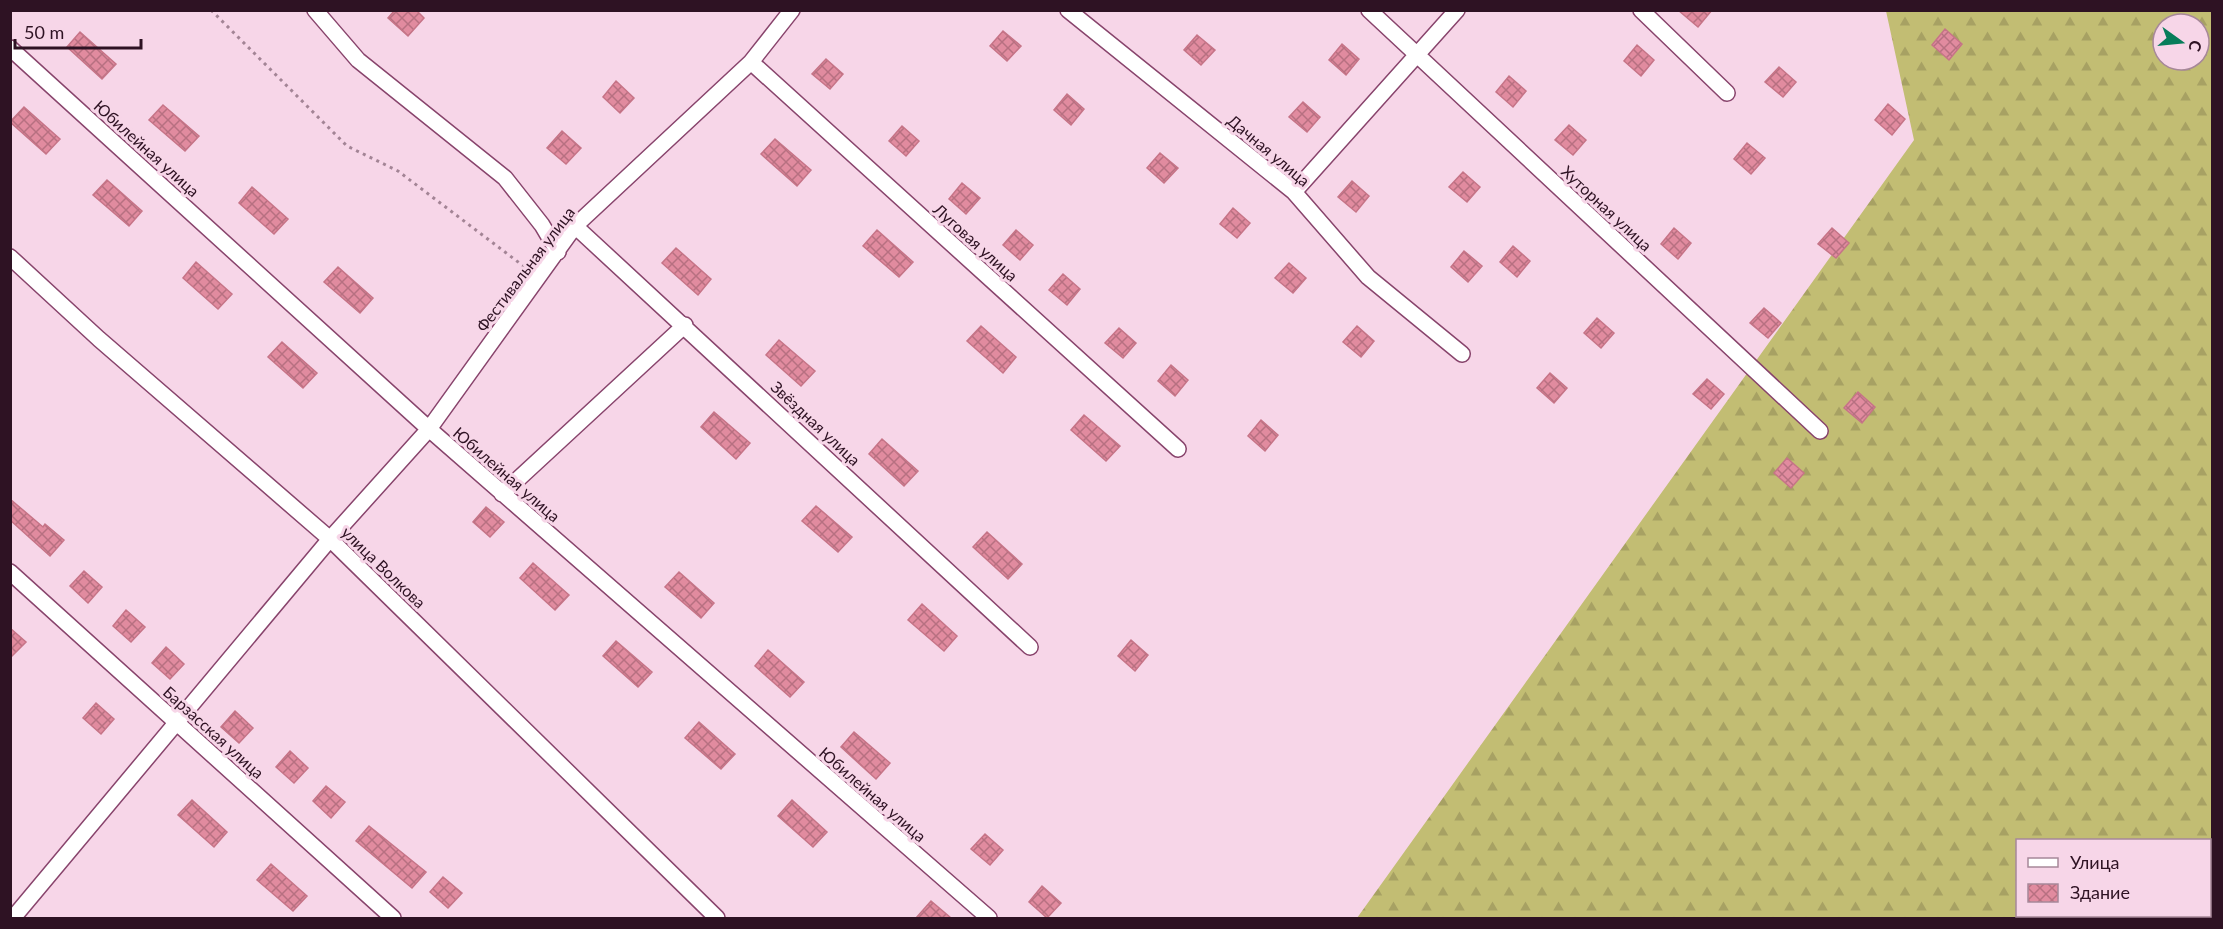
<svg xmlns="http://www.w3.org/2000/svg" width="2223" height="929" font-family="Lato,sans-serif">
<defs>
<pattern id="forest-firs" width="22" height="20" patternUnits="userSpaceOnUse" patternTransform="scale(1.5)"><rect width="22" height="20" fill="#c2bd73"/><path d="M5 1l3.5 6h-7zM16 11l3.5 6h-7z" fill="#a7a163"/></pattern>
<pattern id="building-cross-hatch" width="8" height="8" patternUnits="userSpaceOnUse" patternTransform="scale(1.5)"><rect width="8" height="8" fill="#e18b9f"/><path d="M0 0l8 8M0 8l8-8" fill="none" stroke="#b77081"/></pattern>
</defs>
<rect width="100%" height="100%" fill="#f7d6e8"/>
<!-- forest -->
<path fill="url(#forest-firs)" fill-rule="evenodd" d="M1886,11H2212V918H1357L1914,140ZM2163,24H2199V60H2163ZM2018,840H2210V916H2018Z"/>
<!-- building -->
<path fill="url(#building-cross-hatch)" stroke="#c67487" stroke-width="1.5" d="M395,10H416L424,18L408,36L388,18Z
M1678,10H1712L1698,27Z
M1945,29L1962,44L1949,60L1932,45Z
M1003,31L1021,46L1007,61L990,46Z
M80,32L116,64L102,79L67,47Z
M1197,35L1215,50L1201,65L1184,50Z
M1342,44L1359,59L1346,75L1329,60Z
M1637,45L1654,60L1641,76L1624,61Z
M826,59L843,74L830,89L812,74Z
M1779,67L1796,82L1783,97L1765,82Z
M1509,76L1526,91L1513,107L1496,92Z
M616,81L634,98L620,113L603,97Z
M1067,94L1084,109L1071,125L1054,110Z
M1303,102L1320,117L1307,132L1289,117Z
M1888,104L1905,119L1892,135L1875,120Z
M163,105L199,136L185,151L149,120Z
M24,107L60,139L46,154L10,122Z
M1569,125L1586,140L1573,155L1555,140Z
M902,126L919,141L906,156L889,141Z
M562,131L581,148L566,164L547,148Z
M775,139L811,170L797,186L761,154Z
M1747,143L1765,158L1751,174L1734,159Z
M1160,153L1178,168L1164,183L1147,168Z
M1463,172L1480,187L1467,202L1449,187Z
M107,180L142,211L129,226L93,195Z
M1352,181L1369,196L1356,212L1338,197Z
M962,183L980,198L966,214L949,199Z
M252,187L288,219L274,234L239,203Z
M1233,208L1250,223L1237,238L1220,224Z
M1674,228L1691,243L1678,259L1661,244Z
M1832,228L1849,243L1836,258L1818,244Z
M877,230L913,262L899,277L863,246Z
M1016,230L1033,245L1020,260L1003,245Z
M1513,246L1530,261L1517,277L1500,262Z
M676,248L711,279L698,295L662,263Z
M1464,251L1482,266L1468,282L1451,267Z
M196,262L232,294L218,309L183,278Z
M1289,263L1306,278L1293,293L1275,278Z
M338,267L373,298L360,313L324,282Z
M1063,274L1080,289L1067,305L1049,290Z
M1764,308L1781,323L1768,338L1750,323Z
M1597,318L1614,333L1601,348L1584,333Z
M981,326L1016,357L1003,373L967,341Z
M1357,326L1374,341L1361,357L1343,342Z
M1119,328L1136,343L1123,358L1105,343Z
M779,340L815,371L801,386L766,355Z
M282,342L317,373L303,388L268,357Z
M1171,365L1188,380L1175,396L1158,381Z
M1550,373L1567,388L1554,403L1537,388Z
M1707,379L1724,394L1711,409L1693,394Z
M1858,392L1875,407L1862,423L1844,408Z
M714,412L750,443L736,459L701,427Z
M1084,415L1120,446L1106,461L1071,430Z
M1261,420L1278,435L1265,451L1248,436Z
M882,439L918,471L904,486L869,454Z
M1787,458L1804,473L1791,488L1774,473Z
M10,499L43,527L45,524L64,540L50,556L10,520Z
M816,506L852,537L838,552L802,521Z
M486,507L504,522L490,537L473,522Z
M987,532L1022,564L1008,579L973,547Z
M533,563L569,595L555,610L520,578Z
M84,571L102,587L88,603L70,586Z
M679,572L714,603L701,618L665,587Z
M922,604L957,636L944,651L908,620Z
M126,610L145,627L131,642L113,626Z
M10,628L26,642L10,658Z
M1131,640L1148,655L1135,671L1118,656Z
M616,641L652,672L638,687L603,656Z
M166,647L184,664L170,679L152,663Z
M768,650L804,682L790,697L755,666Z
M96,703L114,719L101,734L83,718Z
M235,711L253,728L239,743L221,727Z
M699,722L735,754L721,769L685,738Z
M854,732L890,763L876,779L841,747Z
M290,751L308,768L294,783L276,767Z
M326,786L345,802L331,818L313,801Z
M192,800L227,832L214,847L178,815Z
M792,800L827,832L813,847L778,816Z
M369,826L426,872L412,888L356,841Z
M985,834L1003,850L990,865L971,849Z
M271,864L307,896L293,911L257,880Z
M443,877L462,893L448,908L430,892Z
M1042,886L1061,903L1047,918L1029,902Z
M931,901L951,918H916Z"/>
<g fill="none" stroke-linecap="round" stroke-linejoin="round">
<!-- minor casing -->
<g stroke="#88446c" stroke-width="18">
<path id="minor" d="M315,10L358,60L505,178L542,225L558,252
M1068,10L1294,192L1368,277L1462,354
M1369,10L1820,431
M1641,10L1727,93
M10,48L429,429L989,918
M751,62L1178,449
M1294,192L1457,10
M575,226L1030,647
M10,257L99,339L330,539L717,918
M502,494L685,325
M10,572L393,918
M13,918L330,539L429,429L575,226L751,62L792,10"/>
</g>
<!-- path -->
<path stroke="#a38495" stroke-width="3" stroke-dasharray="3 4.5" stroke-linecap="butt" d="M211,10L347,146L398,171L526,268"/>
<!-- minor -->
<use href="#minor" stroke="#fff" stroke-width="15"/>
</g>
<g text-anchor="middle" dominant-baseline="central" stroke-width="6" stroke-linejoin="round" paint-order="stroke">
<!-- street labels -->
<g font-size="16" fill="#2e1223" stroke="#f7d6e8">
<text transform="translate(147 148) rotate(42)">Юбилейная улица</text>
<text transform="translate(1269 150) rotate(40)">Дачная улица</text>
<text transform="translate(1607 208) rotate(43)">Хуторная улица</text>
<text transform="translate(976 242) rotate(42)">Луговая улица</text>
<text transform="translate(525 269) rotate(-53)">Фестивальная улица</text>
<text transform="translate(816 423) rotate(43)">Звёздная улица</text>
<text transform="translate(507 474) rotate(41)">Юбилейная улица</text>
<text transform="translate(384 567) rotate(44)">улица Волкова</text>
<text transform="translate(214 732) rotate(42)">Барзасская улица</text>
<text transform="translate(873 794) rotate(41)">Юбилейная улица</text>
</g>
</g>
<!-- border -->
<rect width="2223" height="929" fill="none" stroke="#2e1223" stroke-width="24"/>
<!-- legend -->
<rect x="2016" y="839" width="195" height="78" fill="#f7d6e8" stroke="#a78899" stroke-width="1.5"/>
<rect x="2028" y="858" width="30" height="9" fill="#ffffff" stroke="#a78899" stroke-width="1.5"/>
<text x="2070" y="869" font-size="18" fill="#2e1223">Улица</text>
<rect x="2028" y="884" width="30" height="18" fill="url(#building-cross-hatch)" stroke="#a78899" stroke-width="1.5"/>
<text x="2070" y="899" font-size="18" fill="#2e1223">Здание</text>
<!-- north arrow -->
<g transform="translate(2181 42) rotate(105)"><circle r="28" fill="#f7d6e8" stroke="#a78899" stroke-width="1.5"/>
<path d="M0-4.5L10 22L0 15L-10 22Z" fill="#077d5a"/>
<text y="-9" font-size="16" font-weight="bold" text-anchor="middle" fill="#2e1223">С</text>
</g>
<!-- scale -->
<path d="M15 39v9h126v-9" fill="none" stroke="#2e1223" stroke-width="3"/>
<text x="24" y="39" font-size="18" fill="#2e1223" stroke="#f7d6e8" stroke-width="4.5" paint-order="stroke">50 m</text>
</svg>
